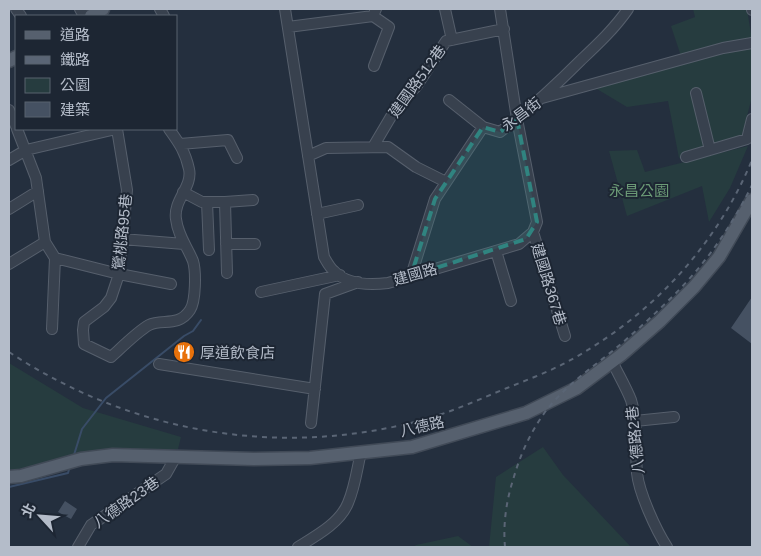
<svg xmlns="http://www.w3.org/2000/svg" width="761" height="556" font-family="Helvetica,'Noto Sans TC',sans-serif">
<rect width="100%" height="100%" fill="#242f3e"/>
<!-- green -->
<path fill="#263c3f" d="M693,9H747L752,40L681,56L671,26L695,17Z
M752,46V97L741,139L679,158L668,101L627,107L592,86Z
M748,146L730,188L709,222L702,186L627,216L609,151L637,150L645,172Z
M9,363L83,408L181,437L178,449L73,454L30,468L9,470Z
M543,447L563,475L631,547H489L496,477Z
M458,536L473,547H413L416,545Z"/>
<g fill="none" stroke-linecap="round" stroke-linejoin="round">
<!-- stream -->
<path stroke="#394c67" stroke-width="2" d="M74,455L82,429L106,398L184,336L193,331L201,320
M9,487L68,473L70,466"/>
</g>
<!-- building -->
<path fill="#455162" d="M752,297V344L731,328Z
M65,501L77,509L71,519L58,512Z"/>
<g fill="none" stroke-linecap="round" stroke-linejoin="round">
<!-- minor casing -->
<g stroke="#565f6c" stroke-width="12">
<path id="minor" d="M16,9L21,16
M80,9L84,16
M160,9L164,16
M285,9L324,257C327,262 330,268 334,271C347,285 371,285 388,283L519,244L533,232L537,222L517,119L500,9
M445,9L452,40
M752,9V10
M373,16L389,27L374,66
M288,27L373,16L376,9
M696,93L710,150
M542,98L723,48L752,43
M449,100L483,127
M9,110L16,126
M17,129L36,178L45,242
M117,129L127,190L119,274L111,298L104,307L84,322L83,330L84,344L111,357C121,348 138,331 149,325C162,318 178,328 190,310C196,301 196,271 193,261C187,246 178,236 176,219C173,200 193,187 189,169C185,151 179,143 169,129
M180,144L228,140L237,158
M373,147L399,103L416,87L446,41L504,29
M308,156L326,148L388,147L416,167L446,182
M686,157L747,139L752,119
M9,160L26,150L116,129
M183,192L202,202H225L227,273
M207,202L209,250
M225,202L253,200
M9,209L38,191
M317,214L358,205
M533,232L565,336
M122,239L184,244
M226,244H255
M496,251L511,301
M9,264L45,242L55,258L119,274L171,284
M411,276L435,199L483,127L500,132C529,110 555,86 581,60C598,44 615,28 628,9
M261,292L340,275
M52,329L55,258
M612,361C618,374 626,387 631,400C638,423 635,449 637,473C639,493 656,530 667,547
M159,364L315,389
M635,421L674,417
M311,423L325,294L358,282
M78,547L91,525L166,474L175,458
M298,547C316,536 340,523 348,503C355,487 357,469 361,452"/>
</g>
<!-- major casing -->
<g stroke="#414a57" stroke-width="15">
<path id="major" d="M91,16L103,9
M9,61L16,57
M9,477L21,476L81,459L113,455L254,459L310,458L412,447L526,413L577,388L621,355L660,321L694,287L719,257L752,200"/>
</g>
<!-- minor -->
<use href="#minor" stroke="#38414e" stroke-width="10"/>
<!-- major -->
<use href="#major" stroke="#56606e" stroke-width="12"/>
<!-- rail -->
<path stroke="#5a6575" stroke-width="2" stroke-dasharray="5 5" stroke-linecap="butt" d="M9,352C133,434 282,459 426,419C454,411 480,399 507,388C527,380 548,372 567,362C650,317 716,247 752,160
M505,547C503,525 506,502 513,480C520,455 530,433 545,412C564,387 590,369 615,349C635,332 655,314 674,295C706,263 732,226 752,185"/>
</g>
<!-- marked area -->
<path fill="#308480" fill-opacity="0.2" stroke="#308480" stroke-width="4" stroke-dasharray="10 6" stroke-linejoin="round" d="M517,119L537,222L526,239L411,276L435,199L483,127L500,132Z"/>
<!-- icons -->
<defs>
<g id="restaurant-disc" transform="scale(1.125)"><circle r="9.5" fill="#e8710a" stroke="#1d2633"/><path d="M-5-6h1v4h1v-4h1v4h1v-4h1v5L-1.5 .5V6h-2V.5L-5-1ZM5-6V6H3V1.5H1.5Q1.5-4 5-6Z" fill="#fff"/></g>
</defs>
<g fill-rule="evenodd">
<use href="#restaurant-disc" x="184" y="352"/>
</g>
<g text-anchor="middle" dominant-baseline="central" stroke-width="4" stroke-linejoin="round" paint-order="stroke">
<!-- street labels -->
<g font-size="15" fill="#b4bcc9" stroke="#1d2633">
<text transform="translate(417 81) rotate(-54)">建國路512巷</text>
<text transform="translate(521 114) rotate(-37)">永昌街</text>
<text transform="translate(122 232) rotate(-84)">鶯桃路95巷</text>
<text transform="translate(415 274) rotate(-16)">建國路</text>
<text transform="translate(549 284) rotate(73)">建國路367巷</text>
<text transform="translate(422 426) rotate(-13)">八德路</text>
<text transform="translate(635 440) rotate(-96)">八德路2巷</text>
<text transform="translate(126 502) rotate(-35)">八德路23巷</text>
</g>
<!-- park labels -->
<g font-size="15" fill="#6b9a76" stroke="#1d2633">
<text x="639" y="190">永昌公園</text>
</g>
<!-- poi labels -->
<g font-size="15" fill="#b4bcc9" stroke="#1d2633" text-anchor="start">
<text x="200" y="352">厚道飲食店</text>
</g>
</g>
<!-- border -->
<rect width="761" height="556" fill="none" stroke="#b4bcc9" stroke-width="20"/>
<!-- legend -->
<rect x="15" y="15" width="162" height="115" fill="#1d2633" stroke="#59626f"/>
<rect x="25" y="31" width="25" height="8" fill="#56606e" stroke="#59626f"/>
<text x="60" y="40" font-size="15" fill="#b4bcc9">道路</text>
<rect x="25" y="56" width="25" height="8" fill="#5a6575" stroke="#59626f"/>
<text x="60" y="65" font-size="15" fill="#b4bcc9">鐵路</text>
<rect x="25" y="78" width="25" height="15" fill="#263c3f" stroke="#59626f"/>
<text x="60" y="90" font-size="15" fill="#b4bcc9">公園</text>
<rect x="25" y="102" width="25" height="15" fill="#455162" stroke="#59626f"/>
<text x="60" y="115" font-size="15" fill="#b4bcc9">建築</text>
<!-- north arrow -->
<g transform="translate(40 516) rotate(296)" stroke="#1d2633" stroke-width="4" paint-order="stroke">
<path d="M0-4L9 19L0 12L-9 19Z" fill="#b4bcc9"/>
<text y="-8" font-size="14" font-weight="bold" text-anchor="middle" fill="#b4bcc9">北</text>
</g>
</svg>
